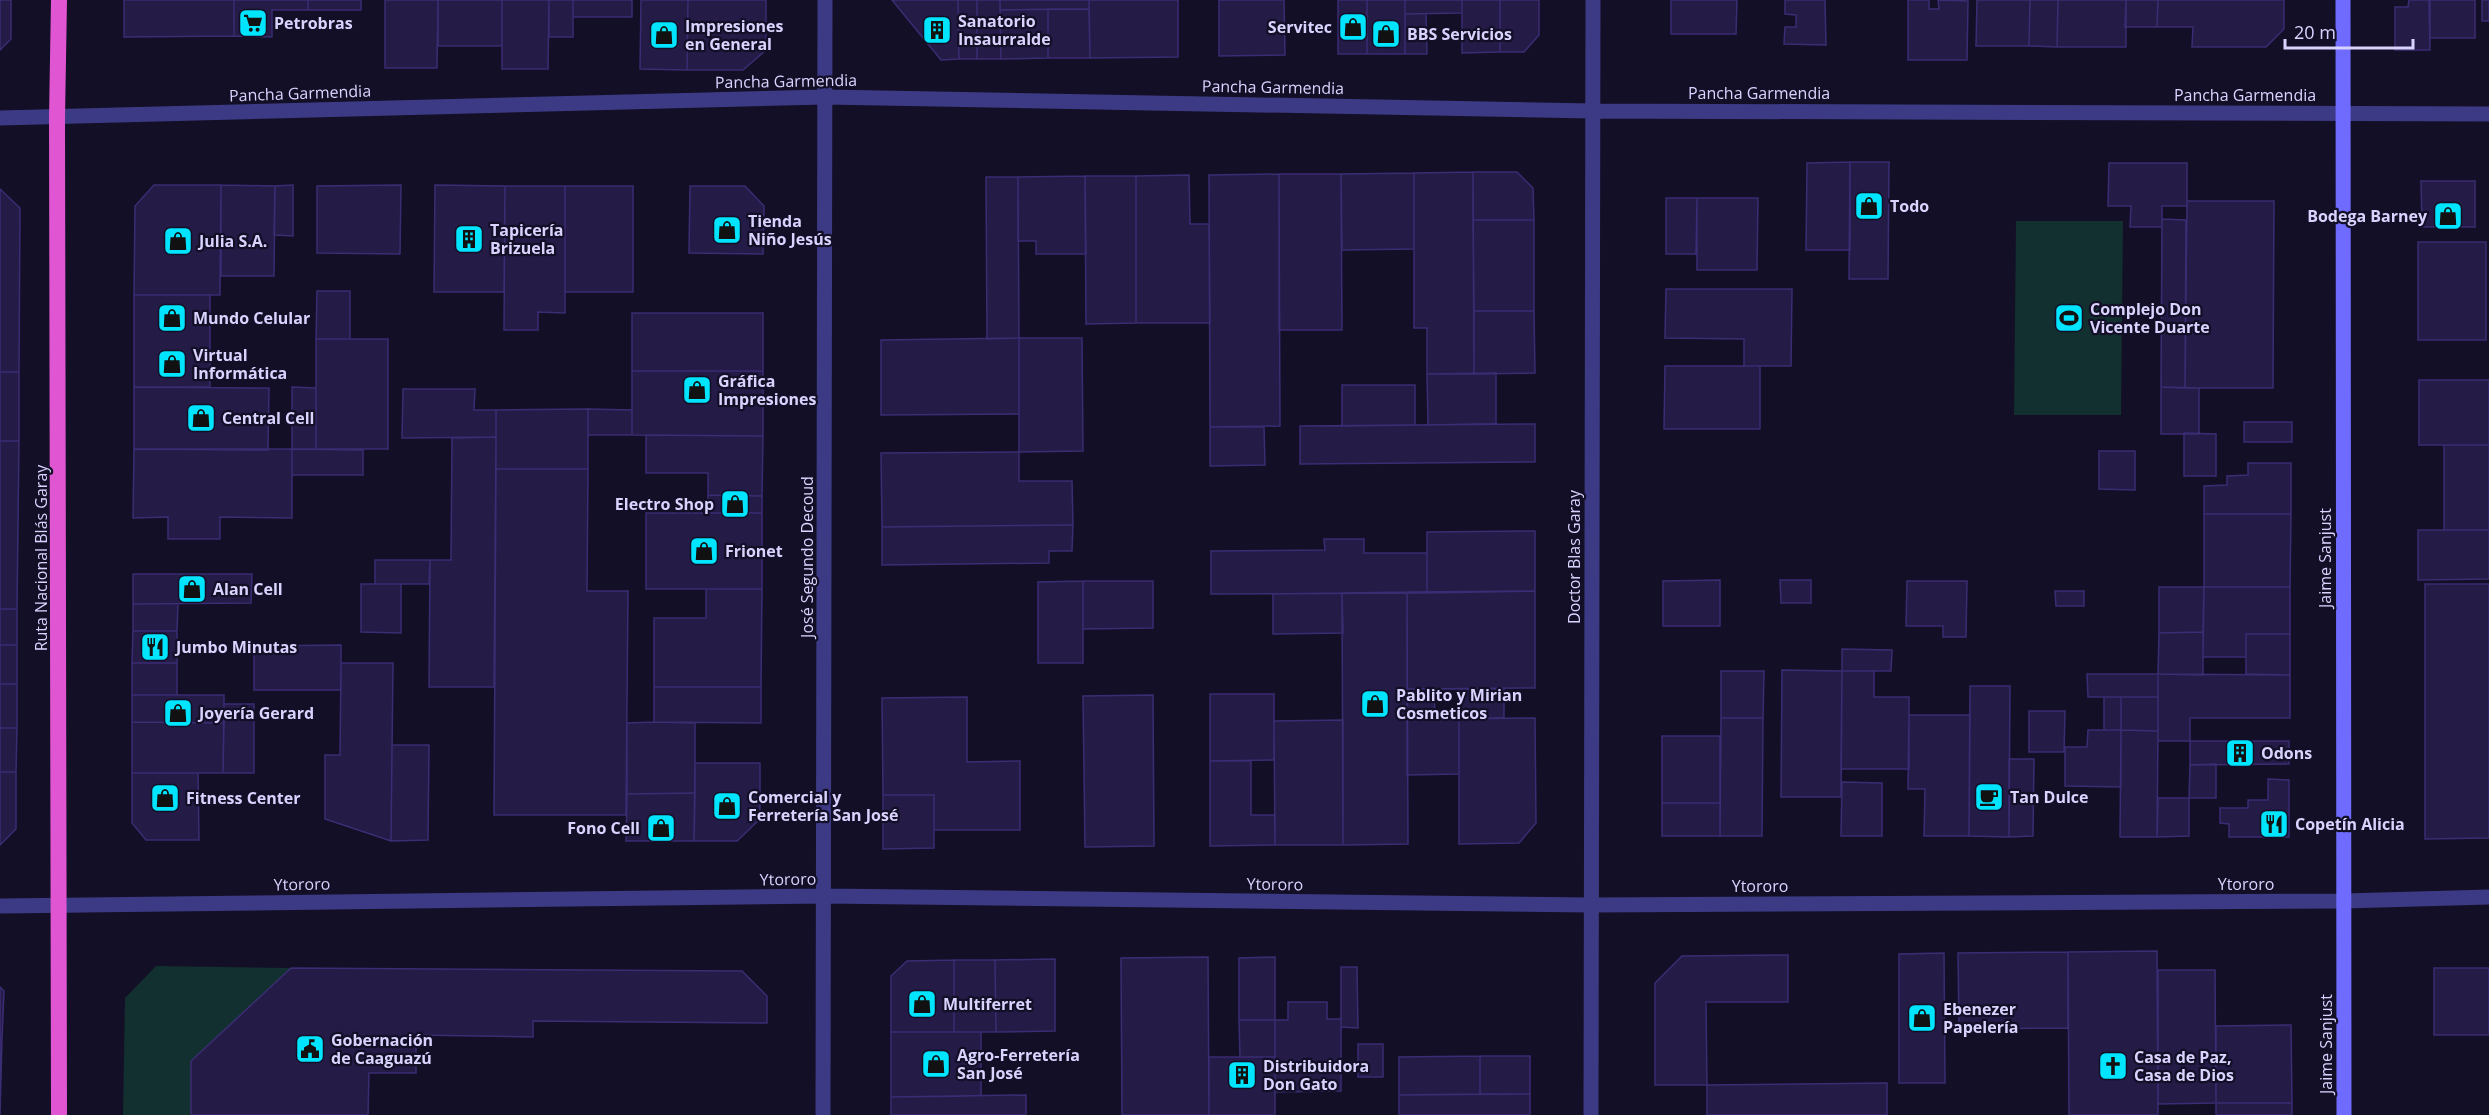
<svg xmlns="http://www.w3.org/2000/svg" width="2489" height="1115" font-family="'Open Sans',sans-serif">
<rect width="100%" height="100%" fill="#130f26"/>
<!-- green -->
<path fill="#12302f" d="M2016,221H2123L2121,415H2014Z
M156,966L291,968L192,1061L191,1115H123L125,998Z"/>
<!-- building -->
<path fill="#241b47" stroke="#3b2d73" stroke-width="1.5" d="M0,0H11V39L0,50Z
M124,0H234V36L124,37Z
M234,0H308V10H272V37L234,36Z
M308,0H361V10H308Z
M385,0H438L437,68H385Z
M438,0H502V46H438Z
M502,0H549L548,69H502Z
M549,0H573V37H549Z
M573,0H632V17H573Z
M641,0H688L687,70L640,69Z
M688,0H766V50L743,70H687Z
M892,0H958L959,59L941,60Z
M958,0H977V59H959Z
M977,0H1000L1001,59H977Z
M1000,0H1089V9L1000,10Z
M1089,0H1178V57L1090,58Z
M1219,0H1284L1285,55L1219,56Z
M1338,0H1367V54H1338Z
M1367,0H1405V54H1367Z
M1405,0H1462V13L1405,14Z
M1462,0H1500V52L1462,53Z
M1500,0H1539V35L1524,52H1500Z
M1671,0H1737L1736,34H1671Z
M1785,0H1825L1826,45L1784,44L1785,27H1796V15L1785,14Z
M1908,0H1929V9H1939L1938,0L1968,1L1967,60H1908Z
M1977,0H2030L2029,46H1976Z
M2030,0H2058L2057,47L2029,46Z
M2058,0H2126V47H2057Z
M2126,0H2158L2157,27H2125Z
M2158,0H2284V29L2266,47H2192L2193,27H2157Z
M2409,0H2429L2430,50H2395V7H2408Z
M2430,0H2475V38H2430Z
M2482,0H2489V21H2482Z
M1048,9H1089L1090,58H1048Z
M1048,9V58L1001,59L1000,10Z
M1405,14H1426L1427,54H1405Z
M1850,162V250H1806L1807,163Z
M1850,162H1889L1888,279H1849Z
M2109,163H2187V206H2162V227H2130L2131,206H2108Z
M1473,172L1474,374H1427V328H1414V173Z
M1473,172H1517L1533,188L1534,220H1473Z
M1414,173V249L1342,250L1341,174Z
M1279,174H1341L1342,330H1279Z
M1279,174L1280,426L1210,427L1209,175Z
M1189,175L1190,224H1209L1210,323H1136V176Z
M1085,176H1136V323L1086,324Z
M1085,176L1086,254H1036V241H1018V177Z
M986,177H1018L1019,338L987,339Z
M2421,181H2475V227H2422Z
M154,185H221L220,295H134L135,206Z
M221,185L275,186L274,276H221Z
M293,185V236L274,235L275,186Z
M401,185L400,254L317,253V186Z
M435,185L505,186L504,292H434Z
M505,186H565V313L538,312V330H504Z
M565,186H633V292H565Z
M690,186H745L764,206L763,254L689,253Z
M0,189L20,208L19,372H0Z
M1666,198H1697L1696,254H1666Z
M1697,198H1758L1757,270H1697Z
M2187,201H2274L2273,388H2185Z
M2162,219L2186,220L2185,388L2161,387Z
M1473,220H1534V311H1474Z
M2418,242H2486V340H2418Z
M1666,289H1792L1791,366H1744V339L1665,338Z
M317,291H350V339H316Z
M134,295H210V387H134Z
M1474,311H1534L1535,373L1474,374Z
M632,313H763V371H632Z
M1019,338H1082L1083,451L1019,452Z
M1019,338V414L881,415V340Z
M316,339H388V449H316Z
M1665,366H1760V429H1664Z
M632,371H763V436L632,435Z
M0,372H19V441H0Z
M1496,373V424L1428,425L1427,374Z
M2419,380H2489V445H2419Z
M1342,385H1415V425L1342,426Z
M134,387L269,388L268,450L134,449Z
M292,387L316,388V449H292Z
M2161,387L2199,388V434H2161Z
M403,389H475L474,410H496V437L402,438Z
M588,409L632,410V435H588Z
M588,409V469H496V410Z
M2244,422H2292V442H2244Z
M1535,424V462L1300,464V426Z
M1210,427H1264L1265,465L1210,466Z
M2184,433L2216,434V476H2184Z
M646,435L763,436L762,496L708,495V473H646Z
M496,437L494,687H429L430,560H451L452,438Z
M0,441H19L17,609H0Z
M2444,445H2489V530H2444Z
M134,449H292V518L220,517V539H168V517L133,518Z
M292,449L363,450V475H292Z
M2099,451H2135V490L2099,489Z
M1019,452V481H1072L1073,525L882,527L881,453Z
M2248,463H2291V514H2204V486L2227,485V476L2248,475Z
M496,469H588L587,591H628L626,815H494Z
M708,495L762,496V513H708Z
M646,513H762V589H646Z
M2204,514H2291L2290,587H2204Z
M1073,525L1072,551H1049V563L882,565V527Z
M2418,530H2489V579L2418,580Z
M1535,531V591L1427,593V532Z
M1324,539H1364V553H1427V593L1211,594V551L1325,550Z
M375,560H430L429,584H375Z
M133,574H252L251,603L133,604Z
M1720,580V626H1663V581Z
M1780,580H1811V603H1781Z
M1083,581V663H1038V582Z
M1083,581H1153V628L1083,629Z
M1907,581H1967L1966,637H1943V626H1906Z
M361,584H401V633L361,632Z
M2425,584H2489V838L2425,839Z
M2159,587H2204L2203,632L2159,633Z
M2204,587H2290V634H2246V657H2203Z
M706,589H762L761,687H654V618H706Z
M1535,591V688L1407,689V592Z
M2055,591H2084V606H2056Z
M1407,592L1408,844L1343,845L1342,593Z
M1342,593L1343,633L1273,634V594Z
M133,604H178L177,631H133Z
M0,609H17V645H0Z
M133,631H177V663H132Z
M2203,632V675L2158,674L2159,633Z
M2246,634H2290V675L2246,674Z
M0,645H17V684H0Z
M341,645V690H254V646Z
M1842,649L1892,650L1891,671H1842Z
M132,663H177V695H132Z
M341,663H393L391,841L325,819V755H340Z
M1782,670L1842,671L1841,797H1781Z
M1721,671H1764L1763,718H1721Z
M1842,671H1874V697H1909V769H1841Z
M2087,674H2158V697H2088Z
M2158,674L2290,675V718H2190V741H2158Z
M0,684H17V728H0Z
M1970,686H2010L2009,837L1969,836Z
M654,687H761V723L654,722Z
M1407,689H1434L1435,719H1407Z
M1459,689H1504V718L1459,719Z
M1210,694H1274V760L1210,761Z
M132,695H224V723L132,722Z
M1153,695L1154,846L1085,847L1083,696Z
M967,697V762L1020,761V830H934V795H883L882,698Z
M2104,697H2121V730H2104Z
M2121,697H2158V731L2121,730Z
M224,704H254V773H223Z
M2029,711H2065L2064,752H2029Z
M1909,715H1970L1969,836H1924L1925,789H1908Z
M1535,718L1536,823L1519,843L1459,844V719Z
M1721,718H1763L1762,836H1720Z
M1407,719H1459V774L1407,775Z
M1343,720V845H1275L1274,721Z
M132,722L224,723L223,773H132Z
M654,722L695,723V793L627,794V723Z
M0,728H17L16,772H0Z
M2088,730H2121V787L2065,786V747H2087Z
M2121,730L2158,731L2157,837H2120Z
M1662,736H1720V803H1662Z
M2190,741H2289V764L2190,765Z
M392,745H429L428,840L391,841Z
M2009,759H2034L2033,836L2009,837Z
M1210,761H1251V815H1275V845L1210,846Z
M695,763H760V819L737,841H694Z
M2216,764V798H2189L2190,765Z
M0,772H16V829L0,845Z
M132,773H198L199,840H146L132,823Z
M2268,779L2289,780V837H2229V824L2220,823V808H2248V800H2268Z
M1842,782L1882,783V836H1841Z
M695,793L694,841H626L627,794Z
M883,795H934V848L883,849Z
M2158,798H2189V836L2157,837Z
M1662,803H1720V836H1662Z
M2157,951L2158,1115H2069L2068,952Z
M2068,952V1028L1959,1029L1958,953Z
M1944,953L1945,1083H1899V954Z
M1788,955V1002H1706L1707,1085H1655V983L1682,956Z
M1208,957L1209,1115H1122L1121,958Z
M1275,957V1020H1239V958Z
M1055,959V1031L996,1032L995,960Z
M954,960H995L996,1032H954Z
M954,960V1032H891V976L907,961Z
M1341,967H1357L1358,1028L1341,1027Z
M291,968L742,971L767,996V1023L533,1021V1037L416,1035V1073H369L368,1115H191V1061Z
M2434,968H2489V1035H2434Z
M2158,970H2215L2216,1103L2158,1104Z
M0,987L4,991L2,1038H0Z
M1288,1002H1327V1019H1341V1091L1275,1092V1020H1288Z
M1239,1020H1275V1057H1240Z
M2291,1025L2292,1103H2216V1026Z
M891,1032H981V1096L891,1097Z
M0,1038H2L0,1115Z
M1358,1044H1383V1077H1358Z
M1480,1056H1530V1094H1480Z
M1480,1056V1094L1399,1095V1057Z
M1209,1057H1275V1115H1209Z
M1887,1083V1115H1707V1085Z
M1530,1094V1115H1399V1095Z
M1026,1095V1115H891V1097Z
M2216,1103H2292V1115H2216Z"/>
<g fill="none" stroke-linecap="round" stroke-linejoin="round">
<!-- minor -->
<path stroke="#3d3a85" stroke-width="15" d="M0,118L825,97L1593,111L2489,114
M0,906L825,896L1591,905L2344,901L2489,897
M823,1115L825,0
M1591,1115L1593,0"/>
<!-- secondary -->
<path stroke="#6f6bff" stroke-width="15" d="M2343,0L2344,1115"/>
<!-- trunk -->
<path stroke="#e055d1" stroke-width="16" d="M59,0L57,118L59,1115"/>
</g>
<!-- icons -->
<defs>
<g id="supermarket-square" transform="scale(1.5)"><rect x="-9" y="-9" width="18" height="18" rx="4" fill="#00e5ff" stroke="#130f26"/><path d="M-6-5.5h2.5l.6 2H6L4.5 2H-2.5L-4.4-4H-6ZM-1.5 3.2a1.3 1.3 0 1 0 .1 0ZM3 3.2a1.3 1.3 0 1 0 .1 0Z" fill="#111"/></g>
<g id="shop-square" transform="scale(1.5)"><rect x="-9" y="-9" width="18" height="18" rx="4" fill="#00e5ff" stroke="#130f26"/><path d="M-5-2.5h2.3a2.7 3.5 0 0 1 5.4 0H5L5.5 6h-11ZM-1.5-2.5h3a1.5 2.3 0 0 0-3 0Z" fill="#111"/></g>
<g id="building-square" transform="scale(1.5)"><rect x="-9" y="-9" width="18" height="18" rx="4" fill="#00e5ff" stroke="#130f26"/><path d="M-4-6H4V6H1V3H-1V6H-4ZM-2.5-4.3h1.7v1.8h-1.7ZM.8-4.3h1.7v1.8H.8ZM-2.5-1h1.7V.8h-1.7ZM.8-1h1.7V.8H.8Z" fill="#111"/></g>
<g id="stadium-square" transform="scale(1.5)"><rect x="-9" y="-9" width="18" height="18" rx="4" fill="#00e5ff" stroke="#130f26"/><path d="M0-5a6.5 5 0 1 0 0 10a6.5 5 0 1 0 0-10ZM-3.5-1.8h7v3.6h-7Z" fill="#111"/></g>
<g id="restaurant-square" transform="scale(1.5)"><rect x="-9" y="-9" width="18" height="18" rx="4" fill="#00e5ff" stroke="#130f26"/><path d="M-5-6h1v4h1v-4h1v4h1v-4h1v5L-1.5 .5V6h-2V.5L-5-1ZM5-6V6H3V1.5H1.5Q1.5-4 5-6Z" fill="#111"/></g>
<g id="cafe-square" transform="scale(1.5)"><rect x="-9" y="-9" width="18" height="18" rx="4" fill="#00e5ff" stroke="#130f26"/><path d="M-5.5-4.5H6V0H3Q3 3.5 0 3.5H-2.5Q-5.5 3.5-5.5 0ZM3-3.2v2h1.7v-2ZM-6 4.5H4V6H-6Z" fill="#111"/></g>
<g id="civic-square" transform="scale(1.5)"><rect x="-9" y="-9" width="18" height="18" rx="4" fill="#00e5ff" stroke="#130f26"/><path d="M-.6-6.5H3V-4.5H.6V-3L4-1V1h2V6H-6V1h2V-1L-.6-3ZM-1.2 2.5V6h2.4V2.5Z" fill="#111"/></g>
<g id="church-square" transform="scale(1.5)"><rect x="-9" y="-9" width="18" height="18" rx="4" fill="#00e5ff" stroke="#130f26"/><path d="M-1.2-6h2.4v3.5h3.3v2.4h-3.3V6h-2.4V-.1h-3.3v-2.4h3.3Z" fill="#111"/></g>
</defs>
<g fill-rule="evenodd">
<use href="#supermarket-square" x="253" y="23"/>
<use href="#shop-square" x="1353" y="27"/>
<use href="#building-square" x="937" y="30"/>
<use href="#shop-square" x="1386" y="34"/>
<use href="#shop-square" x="664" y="35"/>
<use href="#shop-square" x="1869" y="206"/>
<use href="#shop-square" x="2448" y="216"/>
<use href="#shop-square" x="727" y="230"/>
<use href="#building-square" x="469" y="239"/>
<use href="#shop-square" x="178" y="241"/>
<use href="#shop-square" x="172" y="318"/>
<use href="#stadium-square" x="2069" y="318"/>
<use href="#shop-square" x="172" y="364"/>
<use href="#shop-square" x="697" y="390"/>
<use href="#shop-square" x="201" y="418"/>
<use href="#shop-square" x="735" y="504"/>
<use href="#shop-square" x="704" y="551"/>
<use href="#shop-square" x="192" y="589"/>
<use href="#restaurant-square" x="155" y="647"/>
<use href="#shop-square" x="1375" y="704"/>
<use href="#shop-square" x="178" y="713"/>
<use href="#building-square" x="2240" y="753"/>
<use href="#cafe-square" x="1989" y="797"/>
<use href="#shop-square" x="165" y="798"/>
<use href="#shop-square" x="727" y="806"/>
<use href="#restaurant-square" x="2274" y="824"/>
<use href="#shop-square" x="661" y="828"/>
<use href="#shop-square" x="922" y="1004"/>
<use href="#shop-square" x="1922" y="1018"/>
<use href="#civic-square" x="310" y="1049"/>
<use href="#shop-square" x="936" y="1064"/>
<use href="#church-square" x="2113" y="1066"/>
<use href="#building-square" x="1242" y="1075"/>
</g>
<g text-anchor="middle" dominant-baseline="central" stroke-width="4.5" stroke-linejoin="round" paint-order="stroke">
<!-- poi labels -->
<g font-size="16" font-weight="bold" fill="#d9d4ff" stroke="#130f26" text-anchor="start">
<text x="958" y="21">Sanatorio<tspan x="958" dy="18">Insaurralde</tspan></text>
<text x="274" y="23">Petrobras</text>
<text x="685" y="26">Impresiones<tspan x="685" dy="18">en General</tspan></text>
<text x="1332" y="27" text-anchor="end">Servitec</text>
<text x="1407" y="34">BBS Servicios</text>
<text x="1890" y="206">Todo</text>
<text x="2427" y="216" text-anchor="end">Bodega Barney</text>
<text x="748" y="221">Tienda<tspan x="748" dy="18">Niño Jesús</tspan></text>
<text x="490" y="230">Tapicería<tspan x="490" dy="18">Brizuela</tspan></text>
<text x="199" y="241">Julia S.A.</text>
<text x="2090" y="309">Complejo Don<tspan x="2090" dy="18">Vicente Duarte</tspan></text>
<text x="193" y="318">Mundo Celular</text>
<text x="193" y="355">Virtual<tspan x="193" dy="18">Informática</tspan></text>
<text x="718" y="381">Gráfica<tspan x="718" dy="18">Impresiones</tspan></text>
<text x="222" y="418">Central Cell</text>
<text x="714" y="504" text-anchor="end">Electro Shop</text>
<text x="725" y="551">Frionet</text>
<text x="213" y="589">Alan Cell</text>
<text x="176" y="647">Jumbo Minutas</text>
<text x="1396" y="695">Pablito y Mirian<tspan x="1396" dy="18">Cosmeticos</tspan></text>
<text x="199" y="713">Joyería Gerard</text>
<text x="2261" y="753">Odons</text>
<text x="748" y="797">Comercial y<tspan x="748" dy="18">Ferretería San José</tspan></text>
<text x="2010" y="797">Tan Dulce</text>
<text x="186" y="798">Fitness Center</text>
<text x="2295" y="824">Copetín Alicia</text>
<text x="640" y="828" text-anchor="end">Fono Cell</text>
<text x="943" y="1004">Multiferret</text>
<text x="1943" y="1009">Ebenezer<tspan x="1943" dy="18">Papelería</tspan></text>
<text x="331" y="1040">Gobernación<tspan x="331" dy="18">de Caaguazú</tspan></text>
<text x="957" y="1055">Agro-Ferretería<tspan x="957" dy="18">San José</tspan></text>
<text x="2134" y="1057">Casa de Paz,<tspan x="2134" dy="18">Casa de Dios</tspan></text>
<text x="1263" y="1066">Distribuidora<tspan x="1263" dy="18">Don Gato</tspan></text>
</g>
<!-- street labels -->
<g font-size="16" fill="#d9d4ff" stroke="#130f26">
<text transform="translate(786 81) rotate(-1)">Pancha Garmendia</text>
<text transform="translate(1273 87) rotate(1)">Pancha Garmendia</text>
<text transform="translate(300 93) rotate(-2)">Pancha Garmendia</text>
<text x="1759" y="93">Pancha Garmendia</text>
<text x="2245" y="95">Pancha Garmendia</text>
<text transform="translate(807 557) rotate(-90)">José Segundo Decoud</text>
<text transform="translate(1574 557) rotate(-90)">Doctor Blas Garay</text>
<text transform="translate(41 558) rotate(-90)">Ruta Nacional Blás Garay</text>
<text transform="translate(2325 558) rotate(-90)">Jaime Sanjust</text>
<text transform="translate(788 879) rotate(-1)">Ytororo</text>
<text transform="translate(302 884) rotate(-1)">Ytororo</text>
<text transform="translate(1275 884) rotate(1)">Ytororo</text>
<text x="2246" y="884">Ytororo</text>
<text x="1760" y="886">Ytororo</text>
<text transform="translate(2326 1044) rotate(-90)">Jaime Sanjust</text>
</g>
</g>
<!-- scale -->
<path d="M2285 39v9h128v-9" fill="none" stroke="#d9d4ff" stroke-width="3"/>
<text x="2294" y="39" font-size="18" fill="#d9d4ff" stroke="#130f26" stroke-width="4.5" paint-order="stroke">20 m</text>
</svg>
